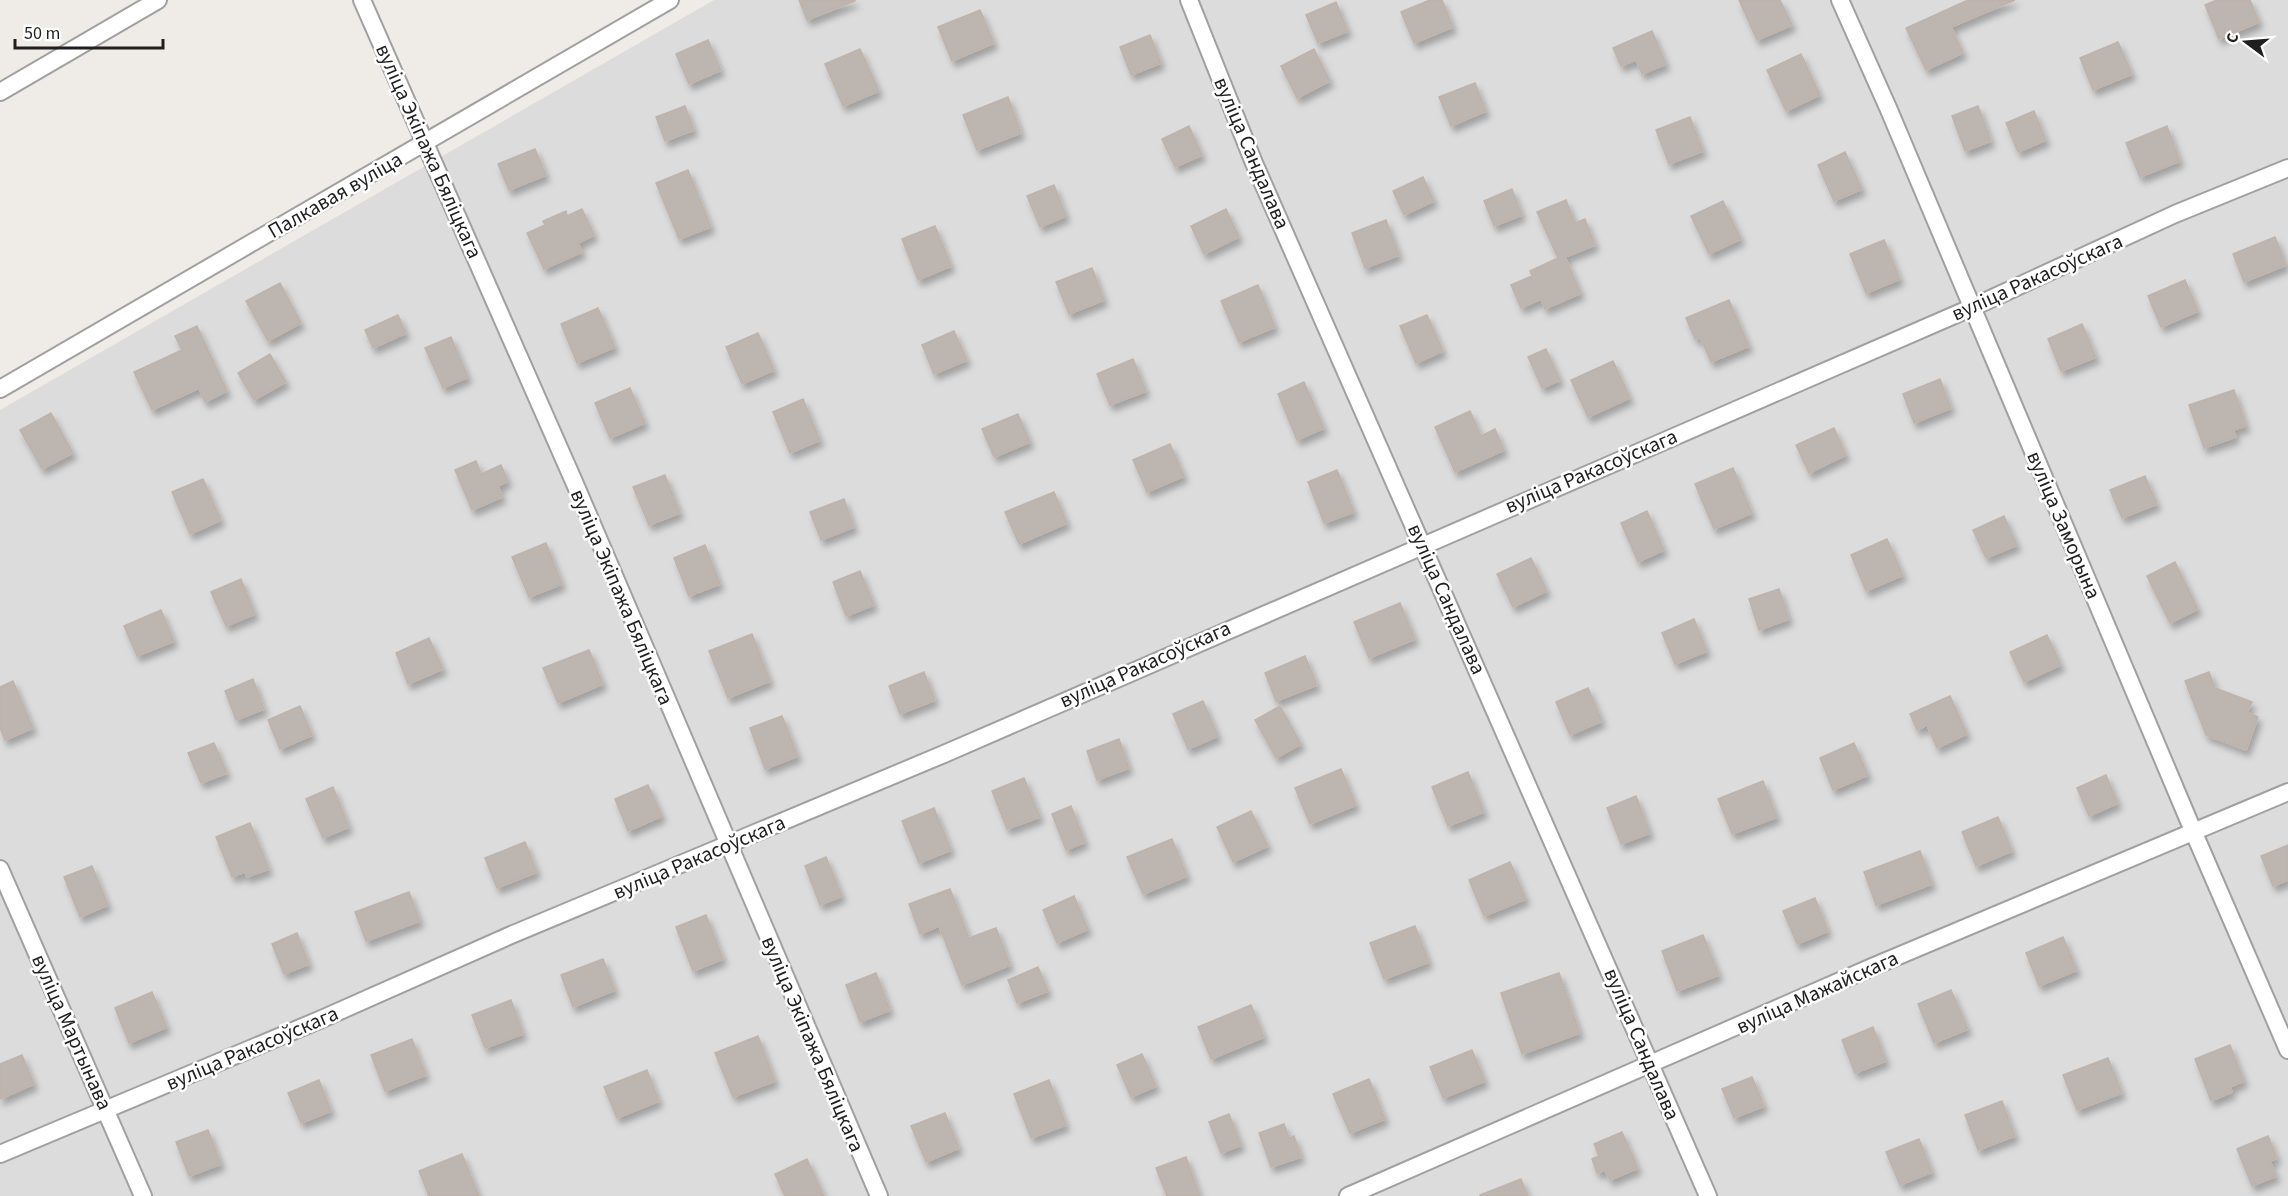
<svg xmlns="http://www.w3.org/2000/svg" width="2288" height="1196" font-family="'Source Sans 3',sans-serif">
<defs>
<filter id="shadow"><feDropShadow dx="3.5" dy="6" stdDeviation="3" flood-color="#0004"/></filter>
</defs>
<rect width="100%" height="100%" fill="#efece7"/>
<!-- residential -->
<path fill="#dddcdc" d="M714,0H2288V1196H0V410Z"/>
<!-- building -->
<path fill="#bcb5b0" stroke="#bfb3aa" stroke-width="1.5" filter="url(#shadow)" d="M799,0H854L855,1L807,20Z
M1430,0H1442L1453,27L1414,43L1401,12Z
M1739,0H1780L1792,25L1757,40Z
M1968,0H2015L1951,27L1963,53L1926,70L1906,28Z
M2217,0H2250L2259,22L2219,39L2205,5Z
M1336,2L1348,31L1318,43L1306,15Z
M980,10L994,43L952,61L938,27Z
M1652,31L1666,64L1642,74L1636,60L1621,66L1613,48Z
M1150,35L1161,63L1131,75L1120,47Z
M708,40L721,70L689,84L676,54Z
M2118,42L2132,74L2093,90L2080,58Z
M860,49L879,91L843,106L825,64Z
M1314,49L1330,81L1297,98L1281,66Z
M1801,54L1820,95L1786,111L1767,70Z
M1475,83L1486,111L1451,126L1439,97Z
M1008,97L1021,133L977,150L963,115Z
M685,106L694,130L665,141L656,117Z
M1978,106L1991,141L1965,151L1952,116Z
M2034,111L2046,140L2018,152L2006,123Z
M1690,117L1703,151L1669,164L1656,130Z
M1189,126L1202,155L1175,167L1162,139Z
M2167,126L2180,161L2140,177L2126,143Z
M535,149L546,175L509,190L498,164Z
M1845,152L1862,189L1834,201L1818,165Z
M688,170L711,227L679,239L656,183Z
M1423,177L1434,201L1404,215L1393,191Z
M1054,185L1066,216L1040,227L1027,196Z
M1512,189L1522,215L1494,226L1484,201Z
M1566,200L1575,223L1585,219L1595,245L1565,257L1581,293L1545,309L1541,299L1521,308L1511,285L1532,276L1530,271L1558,258L1537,212Z
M1723,201L1741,239L1709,254L1691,216Z
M582,209L594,235L578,243L582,252L544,269L527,233L545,225L543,221L566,211L567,216Z
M1226,209L1239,237L1204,254L1191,226Z
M1386,220L1399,255L1365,268L1352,233Z
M935,226L951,266L918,280L902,239Z
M2275,237L2286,265L2244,282L2233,254Z
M1884,240L1900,279L1866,293L1850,254Z
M1092,268L1104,300L1069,314L1056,282Z
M2185,280L2198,311L2161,327L2148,296Z
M280,283L301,323L268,341L246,301Z
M1258,285L1275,327L1239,342L1221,301Z
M1729,300L1749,346L1711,362L1700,337L1695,339L1686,318Z
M598,308L615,347L577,363L561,324Z
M398,315L406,333L373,348L365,330Z
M1427,315L1443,351L1416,363L1400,326Z
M2082,324L2096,357L2061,371L2048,339Z
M197,326L227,391L205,402L199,388L152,410L134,372L182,350L175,336Z
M954,331L967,360L934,374L922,345Z
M758,333L774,370L742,384L726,347Z
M451,337L468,377L443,388L425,348Z
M1546,349L1560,380L1542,388L1528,357Z
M270,354L286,382L254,400L238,373Z
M1133,359L1146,391L1110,405L1097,374Z
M1613,361L1630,398L1588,417L1571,380Z
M1940,379L1951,408L1914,423L1903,394Z
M1304,382L1324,428L1297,440L1278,394Z
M630,388L645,423L610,438L595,403Z
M2234,390L2246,426L2233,430L2236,437L2204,448L2189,405Z
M803,399L820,440L790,453L773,412Z
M1470,411L1481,436L1495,429L1504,450L1455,472L1435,427Z
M51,413L73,453L42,469L20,430Z
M1018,414L1030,442L994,457L982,429Z
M1834,428L1846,455L1809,473L1796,445Z
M1170,444L1184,476L1147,492L1133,460Z
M476,461L481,474L501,465L508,481L498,486L502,497L472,510L455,470Z
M1733,468L1752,513L1714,529L1695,484Z
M1337,470L1354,512L1324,523L1308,482Z
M665,475L680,513L649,525L633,487Z
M2145,476L2157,504L2122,518L2110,490Z
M203,479L221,520L190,534L172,492Z
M1054,492L1067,523L1019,544L1005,512Z
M844,499L854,527L821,540L810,512Z
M1647,511L1664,550L1638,562L1621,523Z
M2004,516L2017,545L1986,558L1973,530Z
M1887,539L1903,575L1866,591L1851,555Z
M546,543L562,584L529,597L512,557Z
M705,545L720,584L689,596L674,558Z
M1531,558L1547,591L1513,607L1497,574Z
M2175,562L2198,609L2170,623L2147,576Z
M860,571L874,605L846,616L833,582Z
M241,579L255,614L226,626L211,592Z
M1779,589L1789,619L1759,630L1749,599Z
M1400,603L1415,639L1369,658L1354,622Z
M161,610L174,641L137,656L124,626Z
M1694,619L1707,651L1675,664L1662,633Z
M752,634L770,681L728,698L709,651Z
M2047,635L2061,665L2024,682L2010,652Z
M429,638L443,669L408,684L396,653Z
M589,650L603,684L558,703L543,668Z
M1305,656L1317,685L1276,701L1265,673Z
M924,672L935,700L900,714L889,686Z
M2209,672L2215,688L2252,702L2247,712L2258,717L2246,750L2206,735L2185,681Z
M253,679L264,709L236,720L225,691Z
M13,681L33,728L5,740L0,728V687Z
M1588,688L1602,721L1570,735L1556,702Z
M1950,696L1967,734L1937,748L1927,725L1917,730L1910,714Z
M1203,701L1218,736L1188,749L1173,714Z
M300,706L312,735L280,749L268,720Z
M1280,706L1301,744L1276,758L1255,720Z
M782,716L798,756L765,769L750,728Z
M1119,739L1129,768L1097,780L1087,751Z
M214,743L227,773L201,783L188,753Z
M1854,743L1868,775L1833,790L1820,758Z
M1341,769L1356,805L1310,824L1295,788Z
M1468,772L1484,812L1448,826L1432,787Z
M2106,775L2118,803L2089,816L2077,788Z
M1024,778L1040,817L1007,829L992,791Z
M1763,781L1777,817L1732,834L1718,799Z
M648,785L662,816L628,831L615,799Z
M333,787L349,827L323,838L306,799Z
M1636,796L1650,833L1621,844L1607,808Z
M1071,806L1085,842L1066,850L1052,814Z
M934,808L951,850L919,863L902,821Z
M1251,811L1268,846L1233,862L1217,827Z
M1998,817L2012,851L1976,866L1962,832Z
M250,823L269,869L247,877L245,872L232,877L216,837Z
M1172,839L1187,876L1143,894L1127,857Z
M525,842L537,872L497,888L485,858Z
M2288,845V880L2273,886L2261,856Z
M1920,851L1932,884L1876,905L1864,872Z
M826,857L842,896L820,905L805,866Z
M1510,862L1526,899L1484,916L1469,880Z
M92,866L108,905L80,917L64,877Z
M950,889L969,938L996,928L1010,965L962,985L939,926L920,934L909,904Z
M409,892L420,921L366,941L355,912Z
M1074,896L1088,929L1057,943L1043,910Z
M1815,898L1828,931L1797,944L1783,911Z
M706,915L723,959L693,971L676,927Z
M1415,926L1429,962L1384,979L1370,943Z
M297,933L309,964L284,974L272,944Z
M1703,935L1719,975L1677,991L1662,951Z
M2063,937L2077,970L2039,986L2026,953Z
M603,959L615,990L573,1007L561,975Z
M1038,967L1048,991L1017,1003L1008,980Z
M876,973L890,1010L860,1022L846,985Z
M1559,973L1580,1033L1522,1054L1501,993Z
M1951,990L1968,1029L1934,1043L1918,1004Z
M152,992L167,1027L129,1043L115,1008Z
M511,1000L523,1034L485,1048L472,1015Z
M1251,1005L1264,1037L1211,1059L1198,1027Z
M1873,1027L1886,1061L1855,1073L1842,1040Z
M758,1036L775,1081L733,1097L715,1053Z
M412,1039L426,1075L385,1091L371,1055Z
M2230,1045L2244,1081L2230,1087L2232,1092L2211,1101L2195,1059Z
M1472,1050L1485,1081L1443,1098L1430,1067Z
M1142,1054L1156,1086L1131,1097L1117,1065Z
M22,1055L34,1084L0,1099V1064Z
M2108,1058L2122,1093L2077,1110L2063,1075Z
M647,1070L659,1101L617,1118L604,1087Z
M1752,1077L1764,1106L1734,1118L1722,1089Z
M1369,1079L1385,1119L1350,1133L1333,1094Z
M319,1080L331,1111L301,1123L288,1093Z
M1049,1080L1066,1125L1031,1138L1014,1094Z
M2002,1101L2015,1136L1978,1150L1965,1115Z
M945,1113L959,1148L926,1162L911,1126Z
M1229,1114L1241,1145L1221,1153L1209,1122Z
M1284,1124L1289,1138L1294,1136L1301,1157L1271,1167L1259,1133Z
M208,1130L221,1164L189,1176L176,1142Z
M1622,1132L1638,1168L1610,1180L1605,1170L1597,1173L1592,1159L1599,1156L1594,1144Z
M2268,1136L2277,1158L2270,1161L2276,1176L2252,1186L2237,1149Z
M1919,1139L1932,1172L1900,1185L1886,1152Z
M462,1154L479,1196H429L419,1171Z
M1186,1157L1200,1196H1167L1156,1168Z
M807,1159L824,1196H785L775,1174Z
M1521,1179L1528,1196H1480V1195Z"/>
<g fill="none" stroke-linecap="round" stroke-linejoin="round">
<!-- minor casing -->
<g stroke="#a0a0a0" stroke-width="20">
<path id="minor" d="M362,0L575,484L879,1196
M1189,0L1254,163L1708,1196
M1840,0L1889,110L2194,833L2288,1050
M0,92L158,0
M0,389L670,0
M0,869L143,1196
M0,1154L324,1018L511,935L944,754L1973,307L2175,214L2288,168
M1348,1196L1872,967L2288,792"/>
</g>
<!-- minor -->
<use href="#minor" stroke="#fff" stroke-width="16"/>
</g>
<g text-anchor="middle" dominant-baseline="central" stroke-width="5" stroke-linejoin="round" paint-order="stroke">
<!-- street labels -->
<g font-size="21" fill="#1f1f1f" stroke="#fff">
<text transform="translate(429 151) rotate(66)">вуліца Экіпажа Бяліцкага</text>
<text transform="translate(1252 153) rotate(67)">вуліца Сандалава</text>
<text transform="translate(335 195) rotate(-30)">Палкавая вуліца</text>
<text transform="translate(2037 277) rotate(-24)">вуліца Ракасоўскага</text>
<text transform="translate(1591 471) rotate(-23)">вуліца Ракасоўскага</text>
<text transform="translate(2064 525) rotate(67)">вуліца Заморына</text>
<text transform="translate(622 597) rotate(67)">вуліца Экіпажа Бяліцкага</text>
<text transform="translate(1447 599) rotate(66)">вуліца Сандалава</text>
<text transform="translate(1145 664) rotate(-24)">вуліца Ракасоўскага</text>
<text transform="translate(699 857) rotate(-23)">вуліца Ракасоўскага</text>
<text transform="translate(1817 992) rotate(-24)">вуліца Мажайскага</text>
<text transform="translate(72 1032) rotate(66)">вуліца Мартынава</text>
<text transform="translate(813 1044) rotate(67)">вуліца Экіпажа Бяліцкага</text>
<text transform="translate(1642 1044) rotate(67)">вуліца Сандалава</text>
<text transform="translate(252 1048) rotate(-23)">вуліца Ракасоўскага</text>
</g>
</g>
<!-- north arrow -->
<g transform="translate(2246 42) rotate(286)" stroke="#ffffff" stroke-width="4.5" paint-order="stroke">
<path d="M0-4.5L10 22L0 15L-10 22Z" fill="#1f1f1f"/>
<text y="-9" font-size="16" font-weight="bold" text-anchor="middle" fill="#1f1f1f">С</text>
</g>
<!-- scale -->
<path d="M15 39v9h148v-9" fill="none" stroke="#1f1f1f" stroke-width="3"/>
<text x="24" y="39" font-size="18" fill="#1f1f1f" stroke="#ffffff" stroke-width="4.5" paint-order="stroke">50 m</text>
</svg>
